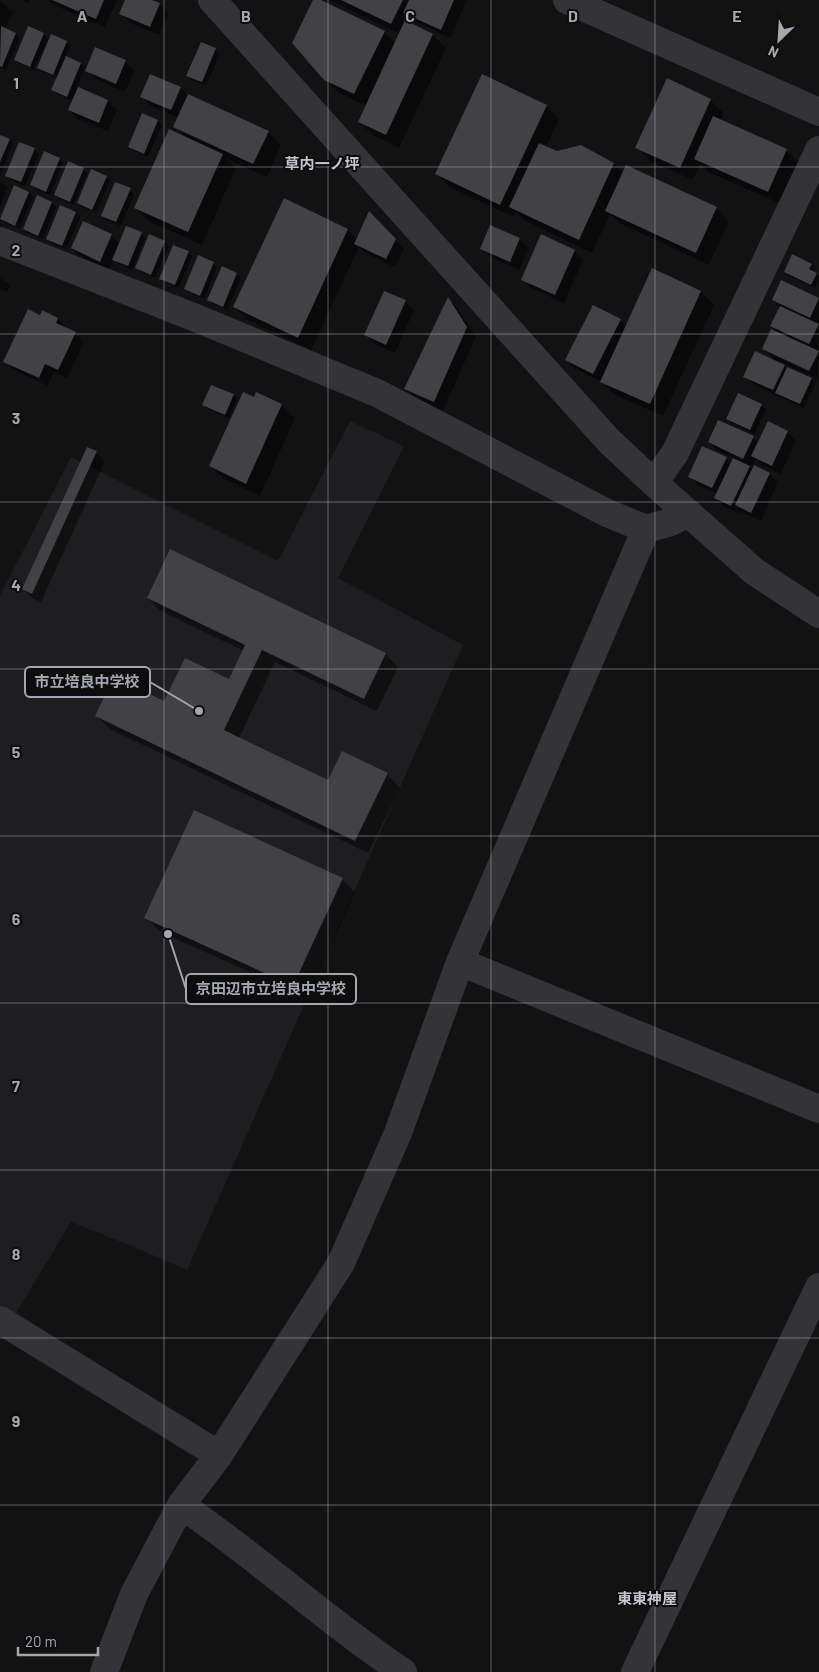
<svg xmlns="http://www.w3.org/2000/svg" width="819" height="1672" font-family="Barlow,'Noto Sans JP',sans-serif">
<rect width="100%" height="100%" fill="#121213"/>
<!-- built -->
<path fill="#1e1e20" d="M350,421L404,446L338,578L463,645L187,1270L129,1245L71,1222L13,1318L0,1309V596L71,457L278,561Z"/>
<!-- shadow -->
<path fill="#0007" fill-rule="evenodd" d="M21,0H30L29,3Z
M47,0H117L105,27L51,4Z
M127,0H149L159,4L168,13L159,35L130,23L121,14Z
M314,0H318L384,32L396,44L400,34L330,0H467L450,38L412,20L410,24L433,35L446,48L399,148L373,135L359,122L367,106L339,93L325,79Z
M0,1L13,12L5,30L16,34L20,38L6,70L0,68Z
M44,34L48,38L34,70L20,64L16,60Z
M66,42L70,46L65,58L81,64L85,68L77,88L108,101L117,110L108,131L78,119L69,110L73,101L57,94L53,90L58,78L42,72L38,68Z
M201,44L216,50L220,54L206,86L192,80L188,76Z
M125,61L134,70L125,92L96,79L87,70Z
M180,88L189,96L268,132L281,145L267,177L225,158L236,168L202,245L149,221L135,208L186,138L175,127L179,118L151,106L142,97Z
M710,100L724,113L720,121L786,150L799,163L781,204L708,172L700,164L693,180L650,161L637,147Z
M546,106L559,119L546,147L557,153L581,146L614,164L623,173L716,208L729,221L709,265L619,223L610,214L592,253L524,220L516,212L513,217L450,187L437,174Z
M157,121L162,125L148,157L134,151L130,147Z
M0,136L9,140L13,144L0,175Z
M34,149L39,154L25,186L11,180L6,175Z
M59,159L63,163L50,195L36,189L32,185Z
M83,169L87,173L74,205L60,199L55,195Z
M106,177L110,181L96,213L82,207L78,203Z
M0,181L8,187L0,207Z
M130,190L134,194L121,226L106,220L102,216Z
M29,193L33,197L19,229L5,223L1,219Z
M37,197L52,203L56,207L43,239L28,233L24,229Z
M284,200L348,230L358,240L370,213L404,249L395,267L365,253L359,247L311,350L248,320L234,307Z
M75,213L80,218L66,249L52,243L48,239Z
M490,227L520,239L528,248L519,270L490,257L481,249Z
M141,233L145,238L132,270L118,264L114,260L109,270L81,257L72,248L111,236L120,244Z
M164,242L169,246L155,278L141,272L137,268Z
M574,251L583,260L564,303L531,288L522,279Z
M188,252L192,256L179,288L164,282L160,278Z
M213,263L217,267L204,299L190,293L185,289Z
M811,265L815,269L814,273L819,277L815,288L789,276L785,272Z
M237,274L241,278L227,310L213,304L209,300Z
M0,278L10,285L7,292L0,289Z
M782,281L819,299L818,379L780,362L788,369L811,379L815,383L804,408L754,385L745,376L776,362L764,349L781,335L772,326L780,307L773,299Z
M701,292L714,305L663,416L615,395L602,382L576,369L567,360L620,320L626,327Z
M448,300L457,308L476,337L443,410L415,398L406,389Z
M405,301L414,310L395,353L375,344L366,335Z
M40,317L58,319L66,329L75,333L84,342L67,378L54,372L48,386L14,370L5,361Z
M256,394L282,405L295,418L260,496L224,479L210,466Z
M233,395L237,399L229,418L208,409L204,405Z
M738,395L761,405L766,410L754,434L731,423L727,419Z
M787,432L796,440L781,474L762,465L756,459L753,466L769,474L778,482L761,521L745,514L742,510L740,514L725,507L716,498L718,494L698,485L689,476L726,458L732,464L734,458L718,451L709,442L753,437L759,443ZM746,464L754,467L752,470Z
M96,452L105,461L41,602L32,598L23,589Z
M148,598L385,654L398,667L377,711L275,662L239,738L329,781L387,774L400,788L368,853L110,729L97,716L164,703L230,681L244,651L161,611Z
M342,879L355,892L307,998L159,931L146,917Z"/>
<!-- building -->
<path fill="#414146" d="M52,0H104L96,19Z
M125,0H152L160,3L150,27L119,14Z
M313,0H321L385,31L354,94L324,80L292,43Z
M341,0H403L391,24Z
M409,0H454L441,30L403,13Z
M405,20L433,34L386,135L358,122Z
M1,26L16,33L2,67L0,66Z
M28,26L44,33L30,67L14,60Z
M51,34L67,41L53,75L37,68Z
M201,42L216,48L202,82L186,76Z
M95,47L126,60L116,84L85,71Z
M66,56L81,63L67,97L51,90Z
M150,74L181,87L171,110L140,97Z
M482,74L547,105L500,205L435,174Z
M667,78L711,99L680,168L635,148Z
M78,87L108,100L99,123L68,110Z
M188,94L269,131L253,164L173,127Z
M142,113L158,120L144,154L128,147Z
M713,116L787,149L768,192L694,159Z
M169,129L223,154L188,232L134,208Z
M0,135L10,139L0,162Z
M19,142L35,148L21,182L5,176Z
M539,143L557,151L581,145L614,163L579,240L509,207Z
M44,151L60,158L46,192L30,185Z
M68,161L84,168L70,202L54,195Z
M626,165L717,207L696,253L605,211Z
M91,169L107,176L92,210L77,203Z
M115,182L131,188L116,222L101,216Z
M14,185L29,192L15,226L0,219Z
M37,195L52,202L38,236L23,229Z
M284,198L348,229L298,338L233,307Z
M60,205L76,212L62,246L46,239Z
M369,211L396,239L386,259L354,244Z
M83,221L112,234L100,262L71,248Z
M490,225L520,238L510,262L480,249Z
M126,226L142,232L128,266L112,260Z
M149,234L165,241L151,275L135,268Z
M541,234L575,250L555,295L521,280Z
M173,245L189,251L175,285L159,279Z
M792,254L812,264L809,269L817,273L811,285L784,272Z
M198,255L214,262L200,296L184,289Z
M222,266L237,273L223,307L207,300Z
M652,268L701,291L650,404L600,382Z
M781,280L819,298L810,318L772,300Z
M384,291L406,300L386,345L364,335Z
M448,297L467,327L434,402L404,389Z
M593,305L621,319L593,374L565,360Z
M780,306L819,324L809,344L770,326Z
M28,309L40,315L42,310L58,318L56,323L76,332L58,370L45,364L39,378L3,362Z
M771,329L819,351L809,371L762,349Z
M755,351L785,365L773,390L743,377Z
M787,367L812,378L800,404L775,393Z
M211,385L234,394L225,415L202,405Z
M243,392L254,397L256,392L282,404L246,484L209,466Z
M738,393L762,404L750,430L726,419Z
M718,420L754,436L743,459L708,442Z
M768,421L788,431L772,466L751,456Z
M702,446L727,457L712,488L688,477Z
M87,447L97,451L32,594L22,589Z
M733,458L750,466L731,506L714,498Z
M754,465L770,473L751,513L735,505Z
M170,549L386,653L364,699L262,650L224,730L328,780L342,751L388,773L355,841L95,716L114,677L164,701L185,658L229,679L245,645L147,598Z
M194,810L343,878L293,986L144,918Z"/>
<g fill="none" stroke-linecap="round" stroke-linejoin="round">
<!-- minor -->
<path stroke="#333338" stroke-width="28" d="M212,0L609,441L654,483L755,572L819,614
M567,0L819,112
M0,241L196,318L377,393L607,513L646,529L671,522L688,513
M654,483L675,453L819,150
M460,962L819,1109
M0,1320L219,1455
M181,1505C258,1557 326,1621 403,1672
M104,1672L134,1594L181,1505L219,1455L341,1263L398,1133L460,962L646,529
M635,1672L819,1287"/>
</g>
<!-- grid -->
<path fill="none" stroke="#a4a6b2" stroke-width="1" stroke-opacity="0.55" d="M164,0V1672M328,0V1672M491,0V1672M655,0V1672M0,167H819M0,334H819M0,502H819M0,669H819M0,836H819M0,1003H819M0,1170H819M0,1338H819M0,1505H819"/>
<g text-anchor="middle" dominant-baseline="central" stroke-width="4" stroke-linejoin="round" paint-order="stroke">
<!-- neighbourhood labels -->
<g font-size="15" font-weight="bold" fill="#c5c6cf" stroke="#0d0d0e">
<text x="322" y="163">草内一ノ坪</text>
<text x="647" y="1598">東東神屋</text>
</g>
</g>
<g font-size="16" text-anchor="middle" font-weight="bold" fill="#a4a6b2" stroke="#0d0d0e" stroke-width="4" stroke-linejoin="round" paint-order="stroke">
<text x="82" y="22">A</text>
<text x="246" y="22">B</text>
<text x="410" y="22">C</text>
<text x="573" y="22">D</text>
<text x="737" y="22">E</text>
<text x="16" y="89">1</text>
<text x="16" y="256">2</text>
<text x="16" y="424">3</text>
<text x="16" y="591">4</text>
<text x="16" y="758">5</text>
<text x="16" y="925">6</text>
<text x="16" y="1092">7</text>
<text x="16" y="1260">8</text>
<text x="16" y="1427">9</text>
</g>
<!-- callouts -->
<path fill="none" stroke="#a4a6b2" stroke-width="2" d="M199 711L150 682M168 934L186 989"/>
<g fill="#a4a6b2" stroke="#0d0d0e" stroke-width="2">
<circle cx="199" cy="711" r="5"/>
<circle cx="168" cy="934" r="5"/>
</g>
<g fill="#0d0d0e" stroke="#a4a6b2" stroke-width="2">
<rect x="25" y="667" width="125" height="30" rx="5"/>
<rect x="186" y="974" width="170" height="30" rx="5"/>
</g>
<g font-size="15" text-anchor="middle" font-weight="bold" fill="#a4a6b2">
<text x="87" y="687">市立培良中学校</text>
<text x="271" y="994">京田辺市立培良中学校</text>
</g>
<!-- north arrow -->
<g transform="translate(779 40) rotate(205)" stroke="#0d0d0e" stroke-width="4" paint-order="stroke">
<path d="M0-4L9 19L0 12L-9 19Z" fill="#a4a6b2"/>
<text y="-8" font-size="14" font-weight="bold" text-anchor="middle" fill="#a4a6b2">N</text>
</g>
<!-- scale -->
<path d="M18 1647v8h80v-8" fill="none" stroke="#a4a6b2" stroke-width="2.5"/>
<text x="25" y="1647" font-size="15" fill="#a4a6b2" stroke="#0d0d0e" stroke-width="4" paint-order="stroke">20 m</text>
</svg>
